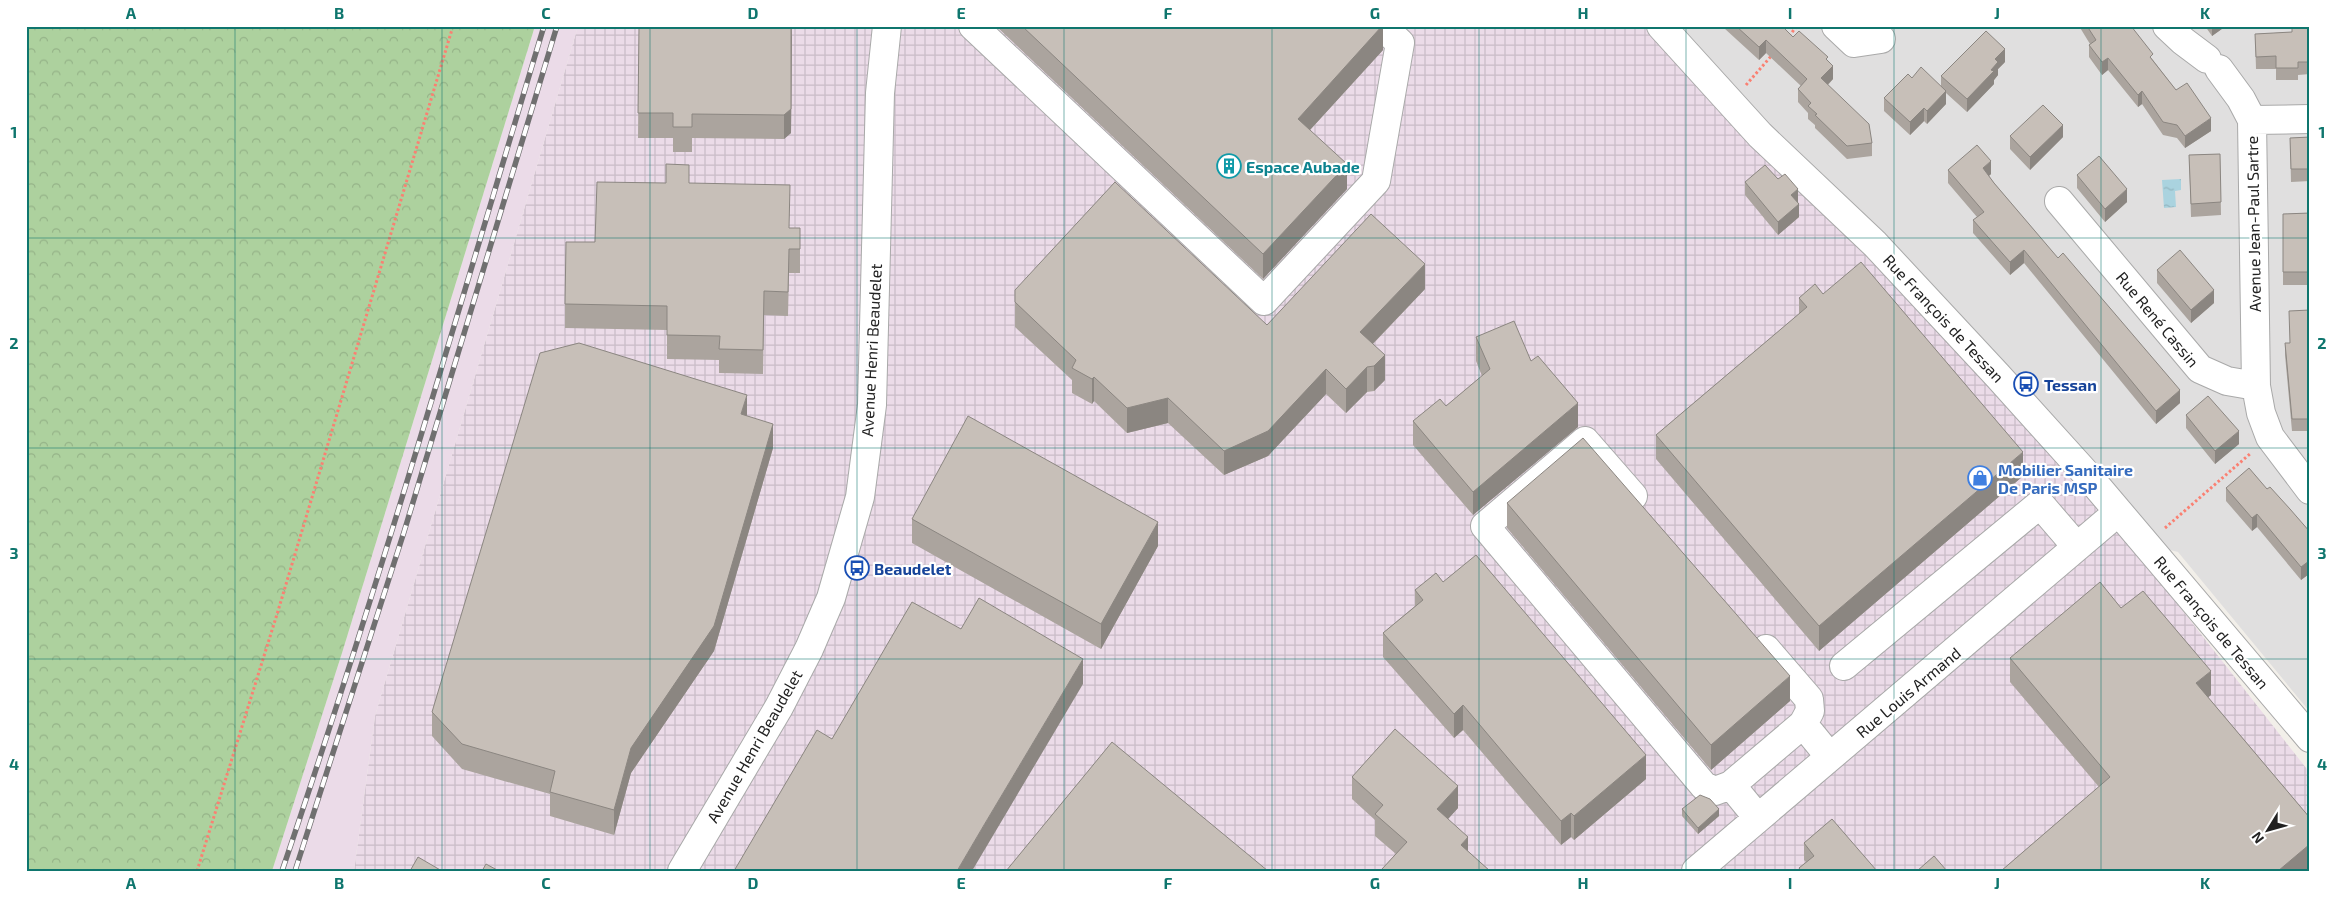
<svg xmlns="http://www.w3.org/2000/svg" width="2336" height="897" font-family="'Exo 2',sans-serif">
<defs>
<pattern id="industrial-grid" width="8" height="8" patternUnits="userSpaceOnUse" patternTransform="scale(1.25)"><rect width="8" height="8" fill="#ebdbe8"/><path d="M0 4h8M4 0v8" fill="none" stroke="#c9bcc7"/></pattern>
<pattern id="forest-crowns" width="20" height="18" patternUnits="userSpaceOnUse" patternTransform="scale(1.25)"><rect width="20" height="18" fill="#add19e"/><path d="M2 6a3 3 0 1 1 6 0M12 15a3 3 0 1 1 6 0" fill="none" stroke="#95b388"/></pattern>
<pattern id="water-ripples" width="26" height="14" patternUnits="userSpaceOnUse" patternTransform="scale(1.25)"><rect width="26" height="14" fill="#aad3df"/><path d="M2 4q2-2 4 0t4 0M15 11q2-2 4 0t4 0" fill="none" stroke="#92b5bf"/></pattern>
</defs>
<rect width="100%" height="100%" fill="#f2efe9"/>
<!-- residential -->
<path fill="#e0dfdf" d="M1661,26H2310V712L2178,552L2146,544Z"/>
<!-- industrial -->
<path fill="url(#industrial-grid)" d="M578,26H1661L1875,244L2153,573L2310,773V871H354L375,716Z"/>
<!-- railway -->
<path fill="#ebdbe8" d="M535,26H578L375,716L354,871H272L342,653Z"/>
<!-- forest -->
<path fill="url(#forest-crowns)" d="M26,26H535L342,653L272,871H26Z"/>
<!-- water -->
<path fill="url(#water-ripples)" d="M2181,179V190L2175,191L2176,207L2164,208L2162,180Z"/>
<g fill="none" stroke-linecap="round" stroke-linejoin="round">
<!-- minor casing -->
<g stroke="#a9a9a9" stroke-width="30">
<path id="minor" d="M973,26L1264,301L1376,181L1400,43L1382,26
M1661,26L1760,135L1875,244L1997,375L2089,477L2310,738
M1836,26L1854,43L1881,39
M2167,26L2183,41L2207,59
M2219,69L2241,99L2252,120
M2310,119L2252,120L2256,386L2261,413L2270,437L2310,490
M2059,201L2200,369L2227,381L2256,386
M1633,496L1585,441L1485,526L1704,786L1715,791L1731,785L1758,818
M1766,649L1809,699L1810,711L1803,724L1830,757
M1844,666L2040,504L2077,547
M1731,785L1803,724
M682,871L779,707L809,649L831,598L860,497L872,405L880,93L887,26
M1696,871L2118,512"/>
</g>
<!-- path -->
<path stroke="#fa8072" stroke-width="3" stroke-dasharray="2.5 2.5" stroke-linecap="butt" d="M1789,36L1797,26
M1746,85L1773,54
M2165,528L2251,453
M197,871L278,611L453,26"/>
<!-- minor -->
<use href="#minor" stroke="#fff" stroke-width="28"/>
<!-- rail casing -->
<g stroke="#707070" stroke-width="5.5">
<path id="rail" d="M282,871C377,592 459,308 544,26
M295,871L404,532L557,26"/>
</g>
<!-- rail -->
<use href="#rail" stroke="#fff" stroke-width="4" stroke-dasharray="11" stroke-linecap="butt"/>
</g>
<!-- wall -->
<path fill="#aba49e" d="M792,26L791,133L784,139L692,138V152H673V138H638L639,27H680Z
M996,26H1383V50L1310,130L1347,189L1263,279Z
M1724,26H1782L1793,37L1828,61L1833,79L1828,85L1872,143V156L1847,159L1815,128V125L1808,119V113L1798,102V89L1801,86L1766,53L1759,60L1724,28Z
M2079,26H2124L2153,60L2176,90L2211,131L2185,148L2177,138L2163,135L2142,104L2138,107L2108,70L2102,75L2089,57V45L2090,44Z
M2205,26H2226L2212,36Z
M2292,26H2310V74L2298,75V80H2276V69H2256L2255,34L2292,32Z
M2005,62L1998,69V75L1994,80V84L1967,112L1946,93V104L1927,124L1924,121L1910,135L1884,111V98L1941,86V76Z
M2010,136L2063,137L2030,170L2010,149Z
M2310,137V181L2291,182L2290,138Z
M2220,154L2221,215L2191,217L2189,155Z
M1948,170L1991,174L1989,176L1994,183L2180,403L2156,424L2024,263L2010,275L1973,233V220L1977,217L1948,183Z
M2077,175L2127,202L2105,222L2077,188Z
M1745,182L1798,202L1799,217L1778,235L1745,195Z
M689,183L789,228H800V273H789L788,316L764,315L763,374L719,373V360L667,359V330L565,328V304L595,242Z
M2310,213V285H2283V214Z
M2157,270L2214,303L2191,323L2157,283Z
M1425,289L1373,344L1385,380L1374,391L1367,392L1346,413L1326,394L1268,456L1224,475L1168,423L1127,433L1094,401L1092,404L1072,393V380L1015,327V290L1267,325Z
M1823,294L2023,476L1819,651L1656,459V435L1799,314V298Z
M2310,310V431H2292L2285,355V343H2290Z
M1476,337L1531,361L1578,427L1473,515L1413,445V421L1446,406L1482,376L1476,361Z
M2186,415L2239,444L2215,464L2186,428Z
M747,416L773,448L714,651L631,773L614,835L550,816V794L462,769L432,736V712Z
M2226,488L2267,489L2310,532V575L2309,574L2301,580L2257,527L2252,531L2226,501Z
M1507,503L1790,701L1711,770L1507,528Z
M912,519L1158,546L1101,649L912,543Z
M1443,582L1646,779L1574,840L1571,837L1561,845L1463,730L1454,738L1383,657V633L1415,606V590Z
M2121,608L2211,695L2208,697L2310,818V869L2307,871H2001L2099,787L2010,682V658Z
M1352,777L1458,808L1448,819L1468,851L1490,871H1382V869L1396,854L1375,836V820L1352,799Z
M1682,809L1719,816L1698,834L1682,816Z
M1804,843L1877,871H1799V868L1806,862L1804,860Z"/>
<!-- shaded-wall -->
<path fill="#8b8681" d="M792,26L791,133L784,139V115Z
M1382,26H1383V50L1298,143V119Z
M2212,26H2226L2212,36Z
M1766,40V53L1759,60V47Z
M2005,49V62L1998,69V75L1994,80V84L1967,112V99L1995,59Z
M2108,58V70L2102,75V62Z
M1833,66V79L1821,91V78Z
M1946,91V104L1927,124V111Z
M2142,91V104L2138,107V95Z
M1924,108V121L1910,135V122Z
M2211,118V131L2185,148V136Z
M2063,125V137L2030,170V157Z
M1991,161V174L1983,181V168Z
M1347,164V189L1263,279V254Z
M1798,189V202L1791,208V195Z
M2127,189V202L2105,222V209Z
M1799,204V217L1778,235V222Z
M2024,250V263L2010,275V262Z
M1425,264V289L1360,357V332Z
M2214,290V303L2191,323V310Z
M1385,355V380L1374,391V366Z
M1367,367V392L1346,413V389Z
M1326,369V394L1268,456L1224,475V451Z
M1094,377V401L1092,404V379Z
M2180,390V403L2156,424V411Z
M747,395V419L741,414Z
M1168,398V423L1127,433V408Z
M1578,403V427L1473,515V492Z
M773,424V448L714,651L631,773L614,835V810L631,748Z
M2239,431V444L2215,464V451Z
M2023,452V476L1819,651V626Z
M2257,514V527L2252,531V518Z
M1158,522V546L1101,649V624Z
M2309,561V574L2301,580V567Z
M1083,659V684L972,871H957L984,825Z
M2211,671V695L2196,707V683Z
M1790,676V701L1711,770V745Z
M1463,705V730L1454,738V714Z
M1646,755V779L1574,840V816Z
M1458,786V808L1437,831V809Z
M1719,809V816L1698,834V828Z
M1571,813V837L1561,845V821Z
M1468,837V859L1461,845Z
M2310,844V869L2307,871H2278Z"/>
<!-- building -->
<path fill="#c7bfb8" stroke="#8b8681" d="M680,26H791V109L784,115L692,114V127H673V113H638L639,27H680Z
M1022,26H1382L1298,119L1347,164L1263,254Z
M1736,26H1782L1793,37L1799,31L1828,57L1826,59L1833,66L1821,78L1869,124L1872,143L1847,146L1815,115L1817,114L1808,106L1811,103L1798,89L1807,79L1766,40L1759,47Z
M2087,26H2124L2126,28L2128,26H2131L2153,54L2150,57L2176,90L2187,83L2211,118L2185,136L2177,125L2163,122L2142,91L2138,95L2108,58L2102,62L2089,45L2096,40Z
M2292,26H2310V62H2298V68H2276V56L2256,57L2255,34L2292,32Z
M1986,31L2005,49L1995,59L1998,62L1991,70L1994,71L1967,99L1941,76Z
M1921,67L1946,91L1927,111L1924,108L1910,122L1884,98L1908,74L1912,78Z
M2043,105L2063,125L2030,157L2010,136Z
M2310,137V169H2291L2290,138Z
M1977,145L1991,161L1983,168L1994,183L2058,258L2063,253L2180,390L2156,411L2024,250L2010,262L1973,220L1984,212L1948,170Z
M2220,154L2221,202L2191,204L2189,155Z
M2099,156L2127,189L2105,209L2077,175Z
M666,164L689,165V183L790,185L789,228H800V249H789L788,292L764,291L763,350L719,349L720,336L667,335V306L565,304L566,242H595L597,182L666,183Z
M1765,165L1778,179L1785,174L1798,189L1791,195L1799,204L1778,222L1745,182Z
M1115,182L1267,325L1371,214L1425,264L1360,332L1385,355L1374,366L1367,367L1346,389L1326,369L1268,431L1224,451L1168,398L1127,408L1094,377L1092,379L1072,368L1076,360L1015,302V290Z
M2310,213V272H2283V214Z
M2180,250L2214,290L2191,310L2157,270Z
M1861,262L2023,452L1819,626L1656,435L1807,307L1799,298L1815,284L1823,294Z
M2310,310V419H2292L2285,343H2290L2289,311Z
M1514,321L1531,361L1538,356L1578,403L1473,492L1413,421L1440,399L1446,406L1490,369L1476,337Z
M579,343L747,395L741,414L773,424L714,626L631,748L614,810L550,792L555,771L462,744L432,712L540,353Z
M2208,396L2239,431L2215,451L2186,415Z
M968,416L1158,522L1101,624L912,519Z
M1583,438L1790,676L1711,745L1507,503Z
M2249,468L2267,489L2270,487L2290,509L2310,532V562L2309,561L2301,567L2257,514L2252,518L2226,488Z
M1476,555L1646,755L1574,816L1571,813L1561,821L1463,705L1454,714L1383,633L1423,600L1415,590L1436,573L1443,582Z
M2100,582L2121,608L2143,591L2211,671L2196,683L2310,818V844L2278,871H2001L2110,777L2010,658Z
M979,598L1083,659L984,825L957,871H734L817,730L832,739L912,602L961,629Z
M1395,729L1458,786L1437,809L1468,837L1461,845L1490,871H1384L1382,869L1407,842L1375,814L1383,805L1352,777Z
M1112,742L1268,871H1006Z
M1700,795L1710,799L1719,809L1698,828L1682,809Z
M1832,819L1877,871H1801L1799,868L1814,856L1804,843Z
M1934,856L1947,871H1917Z
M418,857L442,871H410Z
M486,864L499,871H482Z"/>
<!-- grid -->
<path fill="none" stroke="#0f766e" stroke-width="1" stroke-opacity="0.55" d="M235,26V871M442,26V871M650,26V871M857,26V871M1064,26V871M1272,26V871M1479,26V871M1686,26V871M1894,26V871M2101,26V871M26,238H2310M26,448H2310M26,659H2310"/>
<!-- icons -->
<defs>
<g id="building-ring" transform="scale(1.25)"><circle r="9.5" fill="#fff" stroke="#0f9aa8" stroke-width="1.5"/><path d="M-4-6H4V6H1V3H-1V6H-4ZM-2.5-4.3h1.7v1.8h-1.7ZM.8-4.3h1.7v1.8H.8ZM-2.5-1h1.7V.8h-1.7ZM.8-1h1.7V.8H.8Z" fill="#0f9aa8"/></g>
<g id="bus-ring" transform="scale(1.25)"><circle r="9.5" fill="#fff" stroke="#1a4fb4" stroke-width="1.5"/><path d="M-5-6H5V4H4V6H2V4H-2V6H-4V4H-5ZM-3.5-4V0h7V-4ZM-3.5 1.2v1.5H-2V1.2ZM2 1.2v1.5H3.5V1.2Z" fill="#1a4fb4"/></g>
<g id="shop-ring" transform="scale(1.25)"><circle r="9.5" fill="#fff" stroke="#3f7fe0" stroke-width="1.5"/><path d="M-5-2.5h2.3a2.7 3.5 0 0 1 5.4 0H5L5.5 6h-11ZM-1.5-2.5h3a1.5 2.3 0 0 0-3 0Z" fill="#3f7fe0"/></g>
</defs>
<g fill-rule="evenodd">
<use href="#building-ring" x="1229" y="166"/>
<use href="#bus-ring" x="2026" y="384"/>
<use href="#shop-ring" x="1980" y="478"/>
<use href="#bus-ring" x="857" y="568"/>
</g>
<g text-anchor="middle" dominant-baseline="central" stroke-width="4.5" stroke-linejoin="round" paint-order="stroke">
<!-- culture labels -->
<g font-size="16" font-weight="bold" fill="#0d838f" stroke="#fff" text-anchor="start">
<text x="1246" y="166">Espace Aubade</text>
</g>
<!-- street labels -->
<g font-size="16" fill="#222" stroke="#fff">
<text transform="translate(2253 224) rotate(-91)">Avenue Jean-Paul Sartre</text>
<text transform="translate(1944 318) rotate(47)">Rue François de Tessan</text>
<text transform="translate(2158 319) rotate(50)">Rue René Cassin</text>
<text transform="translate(871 350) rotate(-87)">Avenue Henri Beaudelet</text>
<text transform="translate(2212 622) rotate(50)">Rue François de Tessan</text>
<text transform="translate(1908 692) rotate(-40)">Rue Louis Armand</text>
<text transform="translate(754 746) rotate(-60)">Avenue Henri Beaudelet</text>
</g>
<!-- transit labels -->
<g font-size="16" font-weight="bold" fill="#164399" stroke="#fff" text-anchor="start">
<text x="2044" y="384">Tessan</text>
<text x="874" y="568">Beaudelet</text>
</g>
<!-- shop labels -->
<g font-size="16" font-weight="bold" fill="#366cbe" stroke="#fff" text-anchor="start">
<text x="1998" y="469">Mobilier Sanitaire<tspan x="1998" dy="18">De Paris MSP</tspan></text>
</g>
</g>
<!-- border -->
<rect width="2336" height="897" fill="none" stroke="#ffffff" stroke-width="55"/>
<!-- north arrow -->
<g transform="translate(2268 830) rotate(233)" stroke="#ffffff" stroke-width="4" paint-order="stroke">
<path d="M0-4L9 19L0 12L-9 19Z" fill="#222222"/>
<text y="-8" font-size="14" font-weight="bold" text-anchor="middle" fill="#222222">N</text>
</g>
<rect x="28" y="28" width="2280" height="842" fill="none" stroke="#0f766e" stroke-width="2"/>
<g font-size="16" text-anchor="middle" font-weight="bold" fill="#0f766e">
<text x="131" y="19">A</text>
<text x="339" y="19">B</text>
<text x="546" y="19">C</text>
<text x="753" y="19">D</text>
<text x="961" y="19">E</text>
<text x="1168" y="19">F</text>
<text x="1375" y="19">G</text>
<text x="1583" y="19">H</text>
<text x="1790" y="19">I</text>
<text x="1997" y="19">J</text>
<text x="2205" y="19">K</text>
<text x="14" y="138">1</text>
<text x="2322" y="138">1</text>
<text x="14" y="349">2</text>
<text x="2322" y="349">2</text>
<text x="14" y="559">3</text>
<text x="2322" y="559">3</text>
<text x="14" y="770">4</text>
<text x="2322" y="770">4</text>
<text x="131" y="889">A</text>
<text x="339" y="889">B</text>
<text x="546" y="889">C</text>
<text x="753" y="889">D</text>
<text x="961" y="889">E</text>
<text x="1168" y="889">F</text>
<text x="1375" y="889">G</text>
<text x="1583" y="889">H</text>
<text x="1790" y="889">I</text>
<text x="1997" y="889">J</text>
<text x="2205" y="889">K</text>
</g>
</svg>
